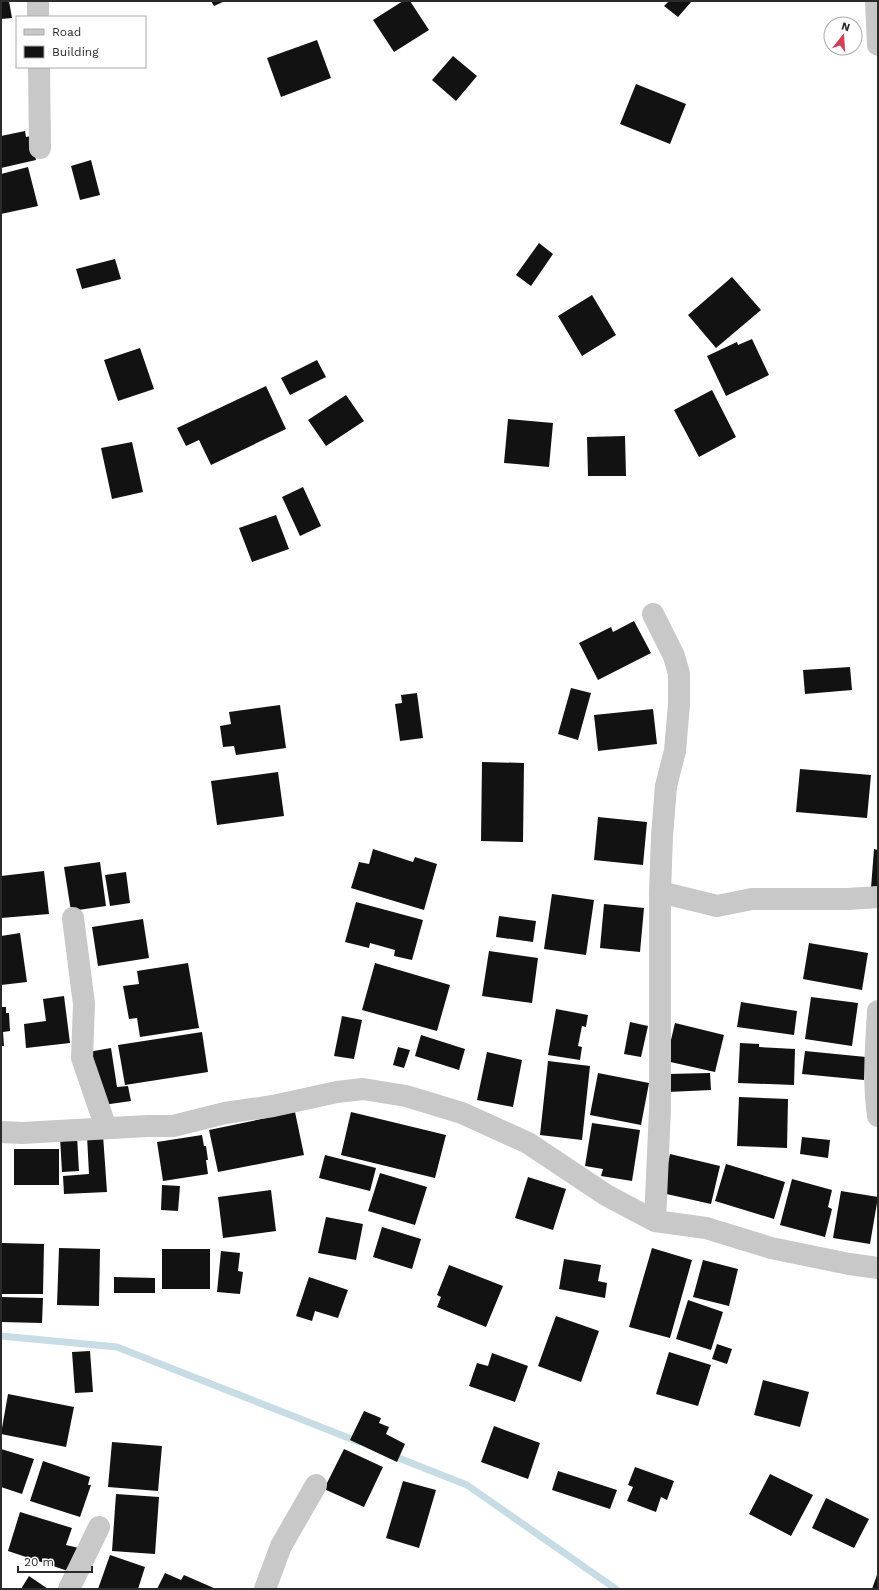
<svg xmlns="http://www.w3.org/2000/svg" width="879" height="1590" font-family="'Work Sans',sans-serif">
<rect width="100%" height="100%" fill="#fff"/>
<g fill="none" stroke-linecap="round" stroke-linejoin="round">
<!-- stream -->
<path stroke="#c8dce6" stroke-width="7" d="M1,1336L117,1347L359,1442
M391,1455L467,1485L616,1589"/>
</g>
<!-- building -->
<path fill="#121212" d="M1,1H9L12,18L1,19Z
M211,1H225L214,6Z
M403,1H410L429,30L394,52L373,20Z
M669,1H692L678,17L664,6Z
M317,40L331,78L281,97L267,58Z
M453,56L477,76L456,101L432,80Z
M636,84L686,104L670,144L620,124Z
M25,131L26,137L31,136L36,160L1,168V136Z
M91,160L100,195L80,200L71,166Z
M28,167L38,206L1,214V174Z
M539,243L553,254L531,286L516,275Z
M115,259L121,279L82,289L76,269Z
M732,277L761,310L716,348L688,315Z
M592,295L616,335L582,356L558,316Z
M752,339L769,375L726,396L707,356L737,342L738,345Z
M140,348L154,389L118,401L104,360Z
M317,360L326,377L290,395L281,378Z
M266,386L286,429L211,465L199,440L186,446L177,428Z
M712,390L736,437L699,457L674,410Z
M346,395L364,421L326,446L308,420Z
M508,419L553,423L549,467L504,463Z
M625,436L626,476H588L587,437Z
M132,442L143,492L112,499L101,448Z
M303,487L321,526L300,536L282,497Z
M276,515L289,549L252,562L239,528Z
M634,621L651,653L598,680L579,643L611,627L613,632Z
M850,667L852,690L805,694L803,670Z
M571,688L591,693L578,740L558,734Z
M417,693L423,738L400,741L395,704L402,703L401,695Z
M280,705L286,748L236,755L234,746L223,747L220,726L231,724L229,712Z
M653,709L657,744L598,751L594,715Z
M482,762L524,763L523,842L481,841Z
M800,769L871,775L867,818L796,812Z
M278,772L284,816L217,825L211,781Z
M598,817L647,822L643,865L594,860Z
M373,849L413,862L415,857L437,864L424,910L351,888L359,862L369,864Z
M874,849L878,850V888H871Z
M100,862L106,906L71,911L64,867Z
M44,871L49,914L1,918V876Z
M126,872L130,903L110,906L105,875Z
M552,894L594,900L586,955L544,949Z
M356,902L423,920L412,960L394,956L395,950L370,943L369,948L345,942Z
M604,904L644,908L640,952L600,948Z
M499,916L536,921L533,942L496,937Z
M143,919L149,958L98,966L92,927Z
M20,933L27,982L1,985V936Z
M809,943L868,953L862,990L803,979Z
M489,951L538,958L532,1003L482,996Z
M188,963L199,1028L140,1037L137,1018L129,1019L123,986L139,984L137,971Z
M375,963L450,985L437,1031L362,1010Z
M64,996L70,1043L26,1048L24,1024L46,1021L43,999Z
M811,997L858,1003L852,1046L805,1039Z
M741,1002L797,1011L794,1035L737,1027Z
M1,1007H6V1013H9L10,1031L3,1032L4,1046H1Z
M556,1009L588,1015L586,1027L582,1026L578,1046L582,1047L580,1060L548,1055Z
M342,1016L362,1020L354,1059L334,1056Z
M630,1022L648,1026L641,1057L624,1054Z
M675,1023L724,1035L715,1072L666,1061Z
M202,1032L208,1072L125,1085L118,1045Z
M421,1035L465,1049L459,1070L415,1056Z
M740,1043L759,1044V1047L795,1049L794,1085L738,1083Z
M398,1047L410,1050L404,1068L393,1065Z
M111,1048L117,1087L128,1086L131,1101L96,1106L88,1052Z
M805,1051L866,1057L864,1080L802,1074Z
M487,1052L522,1060L513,1107L477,1100Z
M548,1061L590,1066L582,1140L540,1135Z
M598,1073L649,1083L641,1125L590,1115Z
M710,1073L711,1090L668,1092V1074Z
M739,1097L788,1099L787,1148L737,1146Z
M295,1112L304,1155L218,1172L209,1130Z
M351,1112L446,1135L435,1178L341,1155Z
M592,1123L640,1130L632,1181L601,1176L603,1169L585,1166Z
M103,1135L107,1192L64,1194L63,1176L89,1174L87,1136Z
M202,1135L204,1146H206L208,1160H206L208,1174L163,1181L157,1142Z
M77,1136L79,1171L62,1172L60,1137Z
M802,1137L830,1140L828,1158L800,1154Z
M14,1149H59V1185H14Z
M670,1154L720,1166L711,1204L662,1193Z
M325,1155L376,1168L370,1191L319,1178Z
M726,1164L785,1182L774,1219L715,1201Z
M380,1173L427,1187L415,1225L368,1211Z
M528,1177L566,1189L553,1230L515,1218Z
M792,1179L832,1190L828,1207L832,1209L825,1237L780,1225Z
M162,1185L180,1186L178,1211L161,1210Z
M271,1190L276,1231L223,1238L218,1197Z
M841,1191L878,1197L870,1244L833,1238Z
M326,1217L363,1224L356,1260L318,1253Z
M382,1227L421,1239L412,1269L373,1257Z
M2,1243L44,1244L43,1294H1Z
M59,1248L100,1249L99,1306L57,1305Z
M652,1248L692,1260L670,1338L629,1327Z
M162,1249H210V1289H162Z
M221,1251L240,1253L238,1271L243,1272L240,1294L217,1292Z
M564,1259L601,1265L598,1281L607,1283L605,1298L559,1289Z
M703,1260L738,1269L729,1306L693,1297Z
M449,1265L503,1286L486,1327L437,1307L441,1297L437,1295Z
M114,1277L155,1278V1293H114Z
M309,1277L348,1290L338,1318L315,1311L312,1321L296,1316Z
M1,1297L43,1298L42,1323L1,1322Z
M688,1300L723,1312L711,1350L676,1339Z
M556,1316L599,1331L581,1382L538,1366Z
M717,1344L732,1349L727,1364L712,1359Z
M90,1351L93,1392L75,1393L72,1352Z
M669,1352L711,1365L698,1406L656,1394Z
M492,1353L528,1366L515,1402L469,1386L477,1363L488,1366Z
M763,1380L809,1392L800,1427L754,1415Z
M8,1394L74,1407L66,1447L1,1434Z
M364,1411L381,1418L379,1423L389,1427L386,1434L405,1444L397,1462L350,1440Z
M494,1426L540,1443L528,1479L481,1462Z
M112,1442L162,1446L158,1491L108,1487Z
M1,1449L34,1459L22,1494L1,1487Z
M344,1449L383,1467L364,1507L324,1489Z
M43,1461L90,1477L88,1485H91L80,1517L30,1501Z
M635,1467L674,1481L667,1500L661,1497L656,1512L627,1501L633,1487L628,1485Z
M558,1471L617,1490L610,1509L552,1490Z
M770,1474L813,1495L791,1536L749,1514Z
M403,1481L436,1490L419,1548L386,1538Z
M116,1494L159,1497L155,1554L112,1551Z
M826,1498L869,1519L854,1548L812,1528Z
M20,1512L72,1528L66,1545L79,1548L71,1572L8,1551Z
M110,1555L145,1567L138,1589H98Z
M878,1572V1589H872Z
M165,1573L181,1580L184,1575L216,1589H157Z
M29,1576L48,1589H21Z"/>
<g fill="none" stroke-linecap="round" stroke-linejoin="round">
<!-- minor -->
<path stroke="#c8c8c8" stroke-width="22" d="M38,1V17
M876,1L878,45
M39,67L40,148
M653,614L674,656L679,674V704L675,751L666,786L662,836L660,892V1109L655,1221
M660,892L717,906L752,899H848L878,897
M73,918L84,1004L82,1058L106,1128
M878,1011C876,1046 873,1081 878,1116
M1,1132L22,1133L148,1126H173L225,1113L273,1106L337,1092L363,1089L406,1096L462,1113L528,1143L606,1195L655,1221L706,1228L771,1248L849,1264L878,1268
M69,1589L99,1527
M265,1589L281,1546L316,1485"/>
</g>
<!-- border -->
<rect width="879" height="1590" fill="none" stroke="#2b2b2b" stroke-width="4"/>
<!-- legend -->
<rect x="16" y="16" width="130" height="52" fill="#ffffff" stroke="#aaaaaa"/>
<rect x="24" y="29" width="20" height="6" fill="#c8c8c8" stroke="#aaaaaa"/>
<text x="52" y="36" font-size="12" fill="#2b2b2b">Road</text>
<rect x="24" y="46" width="20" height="12" fill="#121212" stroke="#aaaaaa"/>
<text x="52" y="56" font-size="12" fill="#2b2b2b">Building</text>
<!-- north arrow -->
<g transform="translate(843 36) rotate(17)"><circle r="19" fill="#ffffff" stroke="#aaaaaa"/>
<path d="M0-3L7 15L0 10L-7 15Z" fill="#cf4156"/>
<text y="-6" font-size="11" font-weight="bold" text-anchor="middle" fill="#2b2b2b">N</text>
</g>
<!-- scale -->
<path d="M18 1566v6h74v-6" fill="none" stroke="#2b2b2b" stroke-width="2"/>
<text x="24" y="1566" font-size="12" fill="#2b2b2b" stroke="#ffffff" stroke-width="3" paint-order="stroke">20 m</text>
</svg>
